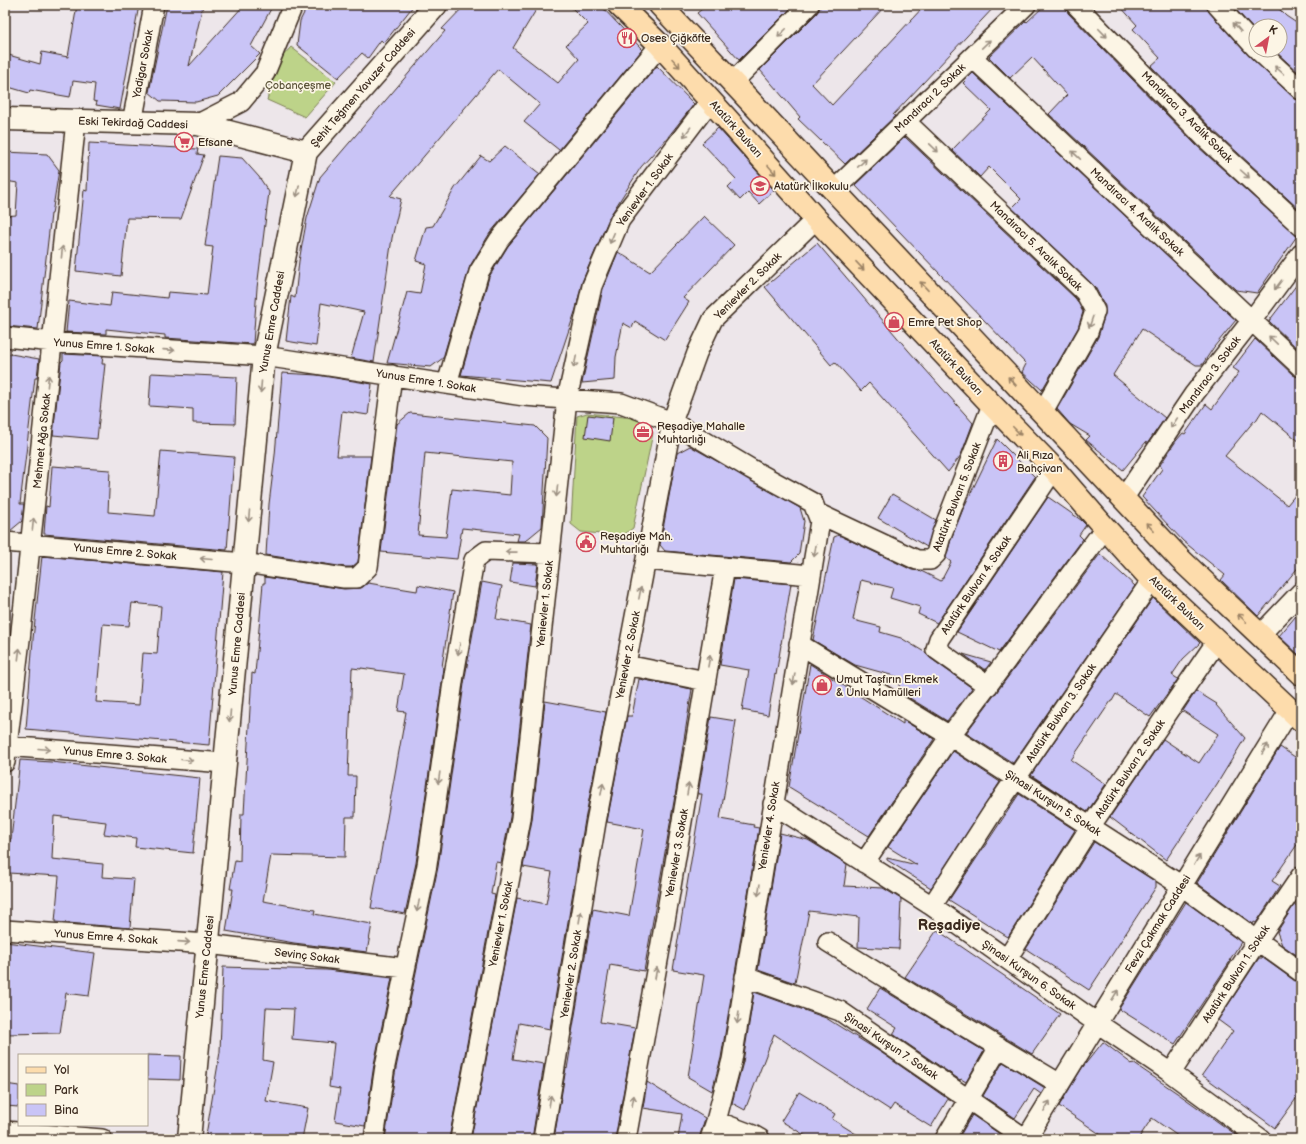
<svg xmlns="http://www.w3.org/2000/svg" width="1306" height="1144" font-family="'Balsamiq Sans',sans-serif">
<rect width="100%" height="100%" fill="#ede6ea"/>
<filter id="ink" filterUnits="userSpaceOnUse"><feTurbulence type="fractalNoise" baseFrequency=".025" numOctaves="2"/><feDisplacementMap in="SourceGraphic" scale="8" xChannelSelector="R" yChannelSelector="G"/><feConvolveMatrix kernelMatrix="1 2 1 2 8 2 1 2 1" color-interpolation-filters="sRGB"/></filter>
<g filter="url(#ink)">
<!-- green -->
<path fill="#bdd389" stroke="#7c7e54" d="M291,47L336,82L305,117L267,100L279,60Z
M587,413L643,419L653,433L633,528L622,536L581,532L571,524L577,416Z"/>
<!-- building -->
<path fill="#c9c4f6" stroke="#3b2a1e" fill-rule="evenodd" d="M77,5H139L120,109L96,105L97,102L93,101L95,84L73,81L70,97L30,90L29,93L5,86V54L40,64L42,52L68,57Z
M167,5H203L189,66L244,5H273L251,46L260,54L218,96L196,102L160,101L149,92Z
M308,5H414L384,43L381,40L368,58L362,53L338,78L297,45L300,21Z
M465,5H539L513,48L558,83L579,59L566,45L588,24L569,5H600L641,48H640L642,50L559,150L524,122L540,104L498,69L390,196L401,199L392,238L374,362L351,358L364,312L321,303L316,346L286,341L291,296L295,298L299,261L307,218L320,177L445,31L442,29Z
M707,5H794L739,60L697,13Z
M820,5H886L812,84L832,105L925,5H996L893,115L895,116L845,164L798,119L800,117L760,70L817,13L820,8Z
M1045,5H1065L1068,13L1196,145L1297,236L1257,293L1236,290L1049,114L1067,95L1032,57L1010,78L989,57L1026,21L1027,22Z
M1119,5H1206L1209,12L1248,55L1294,98L1301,101V211L1212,129L1151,66L1160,58L1133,29L1137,25Z
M1232,5H1275L1286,16L1301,26V75L1274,50H1280V26H1256V32Z
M657,66L694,104L668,137L641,167L610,216L582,282L576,309L551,383L461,375L489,277L508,246Z
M973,73L1236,320L1214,347L1202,365H1196L1142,329L1113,375L1165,418L1147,444L1146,442L1123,470L1086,440L1090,436L1070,424L1057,409L1098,337L1105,314V306L1095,287L1012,208L1021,199L989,167L980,177L952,150L991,110L963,83Z
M718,128L774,190L759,204L748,192L740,200L728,187L736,179L702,143Z
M905,137L1076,299L1083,312L1078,328L1042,390L1022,372L1026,364L855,185Z
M89,143L198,149L197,154L204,155L181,219L127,218L121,276L76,271L84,190L87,191Z
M505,146L540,174L490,233L470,266L443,358L431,367L387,363L407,292L420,294L426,264L416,261L426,227L433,226L455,188L481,156L489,161Z
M5,152L47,154L59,170L52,214H51L38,329L5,326V290L7,273H5V216L16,215L18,183L5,181Z
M218,156L242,158L259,177L269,192L257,288L253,344L165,338V335L106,329V334L66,332L69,301L110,306L112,292L167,298L168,292L207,295L213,247L205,246Z
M704,216L734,245L683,298L689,302L665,340L635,321L632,328L623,323L616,357L615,380L582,383L603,289L618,252L650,272Z
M817,243L908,350L973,423L961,455L948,472L869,383L861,391L835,362L831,365L765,287Z
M1301,279V352L1269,321Z
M1255,339L1293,375L1301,378V443L1262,411L1255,422L1254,421L1225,456L1287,505L1301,488V564L1258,616L1221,580L1225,575L1183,541L1142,497L1162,469L1160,465L1176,441L1183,433L1185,434L1206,404L1212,409L1239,372L1233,368Z
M5,353L39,359L37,378H35L20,504H24L22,521L10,531H5Z
M63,354L103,356L102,364H105L97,439L53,435L61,362L63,360Z
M151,373L237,377L235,424L193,423V409L149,406Z
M282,373L317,375L372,384L368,415L342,411L337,456H371L358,562L352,567H345L266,555L269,504L275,455Z
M410,413L535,426L547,438L542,527L525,541H517L519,534L462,528L457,559L381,552L397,424ZM425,453L512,462L510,495L452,489L446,537L418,535Z
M588,415L613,418L610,441L585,437Z
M997,439L1035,477L937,623L918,614L920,607L890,598L893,588L861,580L853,620L881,627L880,632L901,638L926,653L930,658L972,688L947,721L900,692L898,677L855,665L813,640L834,537L839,535L912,570L921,571L941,581L951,562L946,558L951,539L963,509Z
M690,446L800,508L804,521L799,554L791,562L665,551L660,545L677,453Z
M161,451L234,457L227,550L44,534L46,506L49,507L52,466L110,470L108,512L155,516Z
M892,494L936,520L927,547L878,518Z
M1048,497L1081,520L1086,525L1079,535L1083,539L999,652L957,632Z
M1100,554L1135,586L1013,763L966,733Z
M42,556L223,572L209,745L26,729L33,639ZM132,603L161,606L157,654L143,653L139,705L96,702L103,624L129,626Z
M513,563L538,564L535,586L510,582Z
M265,577L344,589L361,588L368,583L417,591L418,585L453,592L442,667L444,668L416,863L405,914L371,908L406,712L398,711L404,674L361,668V669L352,668L348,776H356L355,817H346L345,857L271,855L263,901L315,910L314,914L372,924L367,952L294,943L226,931L233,889H230L235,860L240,861L241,814H244L252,673L255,674L263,583H265Z
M734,579L791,584L781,644H780L781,645L776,675L775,674L768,715L742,710L749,670L720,665Z
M482,582L502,586L496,619L531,625L510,817L501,863L496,862L491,894L495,895L449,1139H385L396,1068L438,867L465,677Z
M1153,598L1200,643L1183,659L1172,675L1178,679L1150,717L1116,694L1112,701H1111L1071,760L1106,784L1087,812L1031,775Z
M1301,610V657L1279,636Z
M963,654L991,662L985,670Z
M810,664L903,724V720L934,739L869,836L789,787Z
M639,679L692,689L676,790L644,971L610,965L600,1022L635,1028L615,1139H554L566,1068L567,1069L573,1033H572L593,909L629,916L644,829L607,822L627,716H632Z
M1196,691L1217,704L1216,705L1245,738L1217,784L1166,860L1110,817L1163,739L1199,763L1218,734L1183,711Z
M545,701L606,712L585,820L550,1029L519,1023L513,1059L544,1064L532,1139H471L517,898L546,904L552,872L523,867L532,820Z
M711,717L736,721L720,819L754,825L753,827L759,828L721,1058L712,1091L688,1077L704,975L673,970L702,794H698Z
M1280,747L1301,761V839L1272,881L1280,886L1256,923L1254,922L1253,924L1197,883Z
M953,751L1000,782L931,888L887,860V858L917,865L888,847Z
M20,760L51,762L200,778L193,853L135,847L136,838L104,834L106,822L54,816L52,859L103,864L102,877L134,879L130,928L55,922L59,876L8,873L10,839H11Z
M1019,794L1075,830L1008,937L949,900Z
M780,833L808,840L847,864L844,886L883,888L901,899L899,949L858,947L859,917L809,911L795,983L758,970Z
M1094,842L1156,882V887L1089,990L1026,949Z
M1186,902L1241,942L1229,961L1231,960L1175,1044L1119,1009Z
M1294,905H1301V958L1282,945L1277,932Z
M937,930L1060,1014L1032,1054L905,977Z
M5,942L95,953L89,996L66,993L60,1033L5,1034Z
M1259,958H1263L1295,981L1301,983V1092L1275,1128L1202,1075L1233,1031L1218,1020Z
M223,967L327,970L392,978L374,1064L365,1126L335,1121L340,1089L329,1087L334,1043L292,1039L294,1009L266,1008L263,1060L273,1062L266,1101L308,1108L302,1139H229L206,1135L220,1052Z
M880,988L984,1051L966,1082L961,1079L960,1080L893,1034L897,1028L867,1009Z
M754,992L826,1018L882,1053L948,1099L931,1127L894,1104L890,1110L817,1063L774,1034L745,1110L732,1103L743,1062Z
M1103,1042L1132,1064L1133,1063L1180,1095L1242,1139H1182L1152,1118L1138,1139H1107L1059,1106L1082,1068Z
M147,1055L181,1056L180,1080L147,1079Z
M1003,1062L1045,1088L1041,1094L1034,1089L1015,1118L983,1096Z
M647,1082L705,1118L699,1139H678L682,1114L643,1108Z
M5,1084L19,1086V1107L5,1106Z
M799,1092L835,1114L832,1119L864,1139H811L781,1121Z
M972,1115L1004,1137L1002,1139H958Z"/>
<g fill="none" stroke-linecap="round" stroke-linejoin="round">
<!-- street casing -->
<g stroke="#3b2a1e" stroke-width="22">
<path id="street" d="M1076,5L1204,137L1301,226
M1217,5L1256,48
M1258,50L1301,90
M972,57L1301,367
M733,82L809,5
M905,121L1085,292L1095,311L1088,332L1042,413
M132,123L154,5
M198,124L241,102L265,73L293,5
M834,190L1026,5
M5,337L53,342L264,356L524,396L621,403L672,422L751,469L813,503L820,521L732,1060L716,1121L710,1139
M447,384L479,272L499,240L660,45
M1123,499L1194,394L1252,320L1301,254
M817,513L917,560H930L936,554L941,536L992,405
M5,542L244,563L344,578H357L368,567L392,375
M646,560L810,575
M1260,635L1301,592
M799,644L950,736L1182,886L1301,972
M626,665L706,681
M988,686L936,649L939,639L1054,469
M5,746L225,763
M5,762L20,640L76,121
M773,804L932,906L1097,1023L1171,1073L1261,1139
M864,863L950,736L1105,528
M932,906L992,813L1152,580
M5,930L208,944L405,968
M828,942L937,1010L1060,1084
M1007,959L1090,827L1217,641
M745,977L840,1011L1026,1139
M1171,1073L1257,941L1301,876
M716,1121L753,1135L760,1139
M5,1131L102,1139
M374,1139L385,1066L427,865L454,675L474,560L486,551L550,553
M460,1139L521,819L567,399L592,286L620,220L710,101
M543,1139L596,822L672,422L697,353L713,319L816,219
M626,1139L667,910L725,567
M945,1139L999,1047
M1026,1139L1290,710"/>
</g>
<!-- secondary casing -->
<g stroke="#3b2a1e" stroke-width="25">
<path id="secondary" d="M5,119L198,124L306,152
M189,1139L264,356L306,152L436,5"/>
</g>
<!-- primary casing -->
<g stroke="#3b2a1e" stroke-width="25">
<path id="primary" d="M619,5L660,45L727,119L816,219L992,405L1054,469L1105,528L1152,580L1301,720
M660,5L1181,560L1301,674"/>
</g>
<!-- street -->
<use href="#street" stroke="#fcf5e5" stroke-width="19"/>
<!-- secondary -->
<use href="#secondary" stroke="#fcf5e5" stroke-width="22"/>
<!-- primary -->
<use href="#primary" stroke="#fddcac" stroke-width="22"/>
</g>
<!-- one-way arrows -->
<defs><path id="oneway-shaft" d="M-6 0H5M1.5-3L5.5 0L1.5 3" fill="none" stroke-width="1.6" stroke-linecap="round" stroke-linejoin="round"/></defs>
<g stroke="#9c9082">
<use href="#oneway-shaft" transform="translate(1237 27) rotate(-132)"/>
<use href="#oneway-shaft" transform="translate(782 33) rotate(135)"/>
<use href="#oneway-shaft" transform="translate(1103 33) rotate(46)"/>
<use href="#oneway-shaft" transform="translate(986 44) rotate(-44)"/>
<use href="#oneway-shaft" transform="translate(1279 70) rotate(-138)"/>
<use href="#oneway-shaft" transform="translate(687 132) rotate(127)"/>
<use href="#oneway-shaft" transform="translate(934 148) rotate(44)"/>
<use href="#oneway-shaft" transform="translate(1076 155) rotate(-137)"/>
<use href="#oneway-shaft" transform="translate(862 163) rotate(-44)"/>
<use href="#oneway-shaft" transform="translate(1245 174) rotate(42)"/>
<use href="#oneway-shaft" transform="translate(298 191) rotate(102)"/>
<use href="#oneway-shaft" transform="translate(612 238) rotate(113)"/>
<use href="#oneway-shaft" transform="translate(62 252) rotate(-84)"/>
<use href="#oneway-shaft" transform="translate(1278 285) rotate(127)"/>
<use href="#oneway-shaft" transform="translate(1091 322) rotate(109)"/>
<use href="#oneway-shaft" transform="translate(1273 340) rotate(-136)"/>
<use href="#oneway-shaft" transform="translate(169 350) rotate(4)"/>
<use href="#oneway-shaft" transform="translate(575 362) rotate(102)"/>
<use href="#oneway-shaft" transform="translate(48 381) rotate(-84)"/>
<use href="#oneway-shaft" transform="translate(261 387) rotate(95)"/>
<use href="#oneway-shaft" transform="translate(1174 423) rotate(124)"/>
<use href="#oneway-shaft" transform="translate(557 491) rotate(96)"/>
<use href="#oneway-shaft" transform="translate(249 516) rotate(95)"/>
<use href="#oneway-shaft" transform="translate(33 524) rotate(-84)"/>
<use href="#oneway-shaft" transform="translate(815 551) rotate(100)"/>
<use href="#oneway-shaft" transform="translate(511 552) rotate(-179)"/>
<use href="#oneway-shaft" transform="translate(206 559) rotate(-175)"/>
<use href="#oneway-shaft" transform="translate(640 593) rotate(-79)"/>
<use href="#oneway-shaft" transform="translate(459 649) rotate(100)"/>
<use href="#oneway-shaft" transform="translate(19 654) rotate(-83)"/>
<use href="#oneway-shaft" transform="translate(709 661) rotate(-80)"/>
<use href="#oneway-shaft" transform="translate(794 679) rotate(99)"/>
<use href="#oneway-shaft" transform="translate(230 716) rotate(95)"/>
<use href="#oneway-shaft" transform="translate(44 749) rotate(5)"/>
<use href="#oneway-shaft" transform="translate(1265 749) rotate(-59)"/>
<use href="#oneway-shaft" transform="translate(187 760) rotate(5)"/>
<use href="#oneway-shaft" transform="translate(439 778) rotate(98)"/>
<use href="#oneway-shaft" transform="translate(602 789) rotate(-79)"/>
<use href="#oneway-shaft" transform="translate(688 789) rotate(-80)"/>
<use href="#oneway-shaft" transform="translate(1197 860) rotate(-59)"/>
<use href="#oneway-shaft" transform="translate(759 890) rotate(99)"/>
<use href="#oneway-shaft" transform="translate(418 906) rotate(102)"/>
<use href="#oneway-shaft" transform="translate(580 917) rotate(-81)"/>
<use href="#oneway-shaft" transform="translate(184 942) rotate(4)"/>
<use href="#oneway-shaft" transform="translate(656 973) rotate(-80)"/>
<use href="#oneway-shaft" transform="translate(1115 995) rotate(-58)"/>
<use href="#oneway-shaft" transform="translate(738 1018) rotate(99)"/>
<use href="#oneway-shaft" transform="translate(550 1101) rotate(-81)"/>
<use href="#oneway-shaft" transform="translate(633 1101) rotate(-80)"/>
<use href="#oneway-shaft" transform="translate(1047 1106) rotate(-58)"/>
</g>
<g stroke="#9c8365">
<use href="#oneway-shaft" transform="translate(676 63) rotate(48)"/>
<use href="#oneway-shaft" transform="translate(772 170) rotate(49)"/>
<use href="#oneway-shaft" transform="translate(860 266) rotate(47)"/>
<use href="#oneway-shaft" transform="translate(924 286) rotate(-133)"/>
<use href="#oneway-shaft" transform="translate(1012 381) rotate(-133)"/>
<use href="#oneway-shaft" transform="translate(1017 431) rotate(46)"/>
<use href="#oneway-shaft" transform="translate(1150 527) rotate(-133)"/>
<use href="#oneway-shaft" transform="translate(1242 618) rotate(-137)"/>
</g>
</g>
<!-- icons -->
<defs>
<g id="restaurant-ring" transform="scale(1)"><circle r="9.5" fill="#fcf5e5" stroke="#d1495b" stroke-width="1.5"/><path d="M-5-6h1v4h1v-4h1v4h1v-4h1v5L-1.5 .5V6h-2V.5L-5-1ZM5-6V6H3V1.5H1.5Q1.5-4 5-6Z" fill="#d1495b"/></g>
<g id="supermarket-ring" transform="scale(1)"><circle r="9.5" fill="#fcf5e5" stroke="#d1495b" stroke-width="1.5"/><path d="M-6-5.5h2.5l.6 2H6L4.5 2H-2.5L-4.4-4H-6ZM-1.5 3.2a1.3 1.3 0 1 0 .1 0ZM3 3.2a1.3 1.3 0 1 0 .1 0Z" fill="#d1495b"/></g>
<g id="school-ring" transform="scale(1)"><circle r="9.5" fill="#fcf5e5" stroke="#d1495b" stroke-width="1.5"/><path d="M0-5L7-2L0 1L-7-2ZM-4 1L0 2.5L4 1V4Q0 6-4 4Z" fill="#d1495b"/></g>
<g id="shop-ring" transform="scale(1)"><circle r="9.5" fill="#fcf5e5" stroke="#d1495b" stroke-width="1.5"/><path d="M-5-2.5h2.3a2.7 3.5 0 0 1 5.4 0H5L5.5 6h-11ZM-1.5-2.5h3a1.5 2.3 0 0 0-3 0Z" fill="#d1495b"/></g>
<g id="office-ring" transform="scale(1)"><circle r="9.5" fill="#fcf5e5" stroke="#d1495b" stroke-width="1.5"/><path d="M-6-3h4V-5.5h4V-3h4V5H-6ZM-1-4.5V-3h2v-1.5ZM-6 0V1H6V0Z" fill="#d1495b"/></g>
<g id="building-ring" transform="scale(1)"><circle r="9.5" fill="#fcf5e5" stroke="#d1495b" stroke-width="1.5"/><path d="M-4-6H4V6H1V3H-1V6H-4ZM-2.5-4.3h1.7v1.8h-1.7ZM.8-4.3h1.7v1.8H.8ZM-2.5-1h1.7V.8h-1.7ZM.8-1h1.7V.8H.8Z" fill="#d1495b"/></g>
<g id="civic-ring" transform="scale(1)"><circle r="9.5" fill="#fcf5e5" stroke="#d1495b" stroke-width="1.5"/><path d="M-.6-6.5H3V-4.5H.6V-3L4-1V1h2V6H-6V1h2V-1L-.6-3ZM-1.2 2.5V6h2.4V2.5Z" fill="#d1495b"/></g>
</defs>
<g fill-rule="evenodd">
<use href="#restaurant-ring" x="627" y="38"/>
<use href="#supermarket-ring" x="184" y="142"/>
<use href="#school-ring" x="760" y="186"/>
<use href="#shop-ring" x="894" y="322"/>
<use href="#office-ring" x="643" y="432"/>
<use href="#building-ring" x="1003" y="461"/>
<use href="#civic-ring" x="586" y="542"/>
<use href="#shop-ring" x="822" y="685"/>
</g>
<g text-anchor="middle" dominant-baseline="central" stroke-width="3.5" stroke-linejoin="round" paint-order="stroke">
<!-- poi labels -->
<g font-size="11" fill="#3b2a1e" stroke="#fcf5e5" text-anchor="start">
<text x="641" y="38">Oses Çiğköfte</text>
<text x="198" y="142">Efsane</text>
<text x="774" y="186">Atatürk İlkokulu</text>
<text x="908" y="322">Emre Pet Shop</text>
<text x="657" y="426">Reşadiye Mahalle<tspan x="657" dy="13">Muhtarlığı</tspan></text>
<text x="1017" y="455">Ali Rıza<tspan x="1017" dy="13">Bahçivan</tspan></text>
<text x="600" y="536">Reşadiye Mah.<tspan x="600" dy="13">Muhtarlığı</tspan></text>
<text x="836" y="679">Umut Taşfırın Ekmek<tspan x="836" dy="13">&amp; Unlu Mamülleri</tspan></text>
</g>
<!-- street labels -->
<g font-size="11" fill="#3b2a1e" stroke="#fcf5e5">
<text transform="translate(143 64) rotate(-79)">Yadigar Sokak</text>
<text transform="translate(363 88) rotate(-49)">Şehit Teğmen Yavuzer Caddesi</text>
<text transform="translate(930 98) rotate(-44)">Mandıracı 2. Sokak</text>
<text transform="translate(1187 117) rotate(45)">Mandıracı 3. Aralık Sokak</text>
<text transform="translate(133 123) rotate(2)">Eski Tekirdağ Caddesi</text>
<text transform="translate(736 129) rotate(48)">Atatürk Bulvarı</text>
<text transform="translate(645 190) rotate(-54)">Yenievler 1. Sokak</text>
<text transform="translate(1137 212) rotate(43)">Mandıracı 4. Aralık Sokak</text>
<text transform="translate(1036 246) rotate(44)">Mandıracı 5. Aralık Sokak</text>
<text transform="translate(748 286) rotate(-45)">Yenievler 2. Sokak</text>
<text transform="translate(272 322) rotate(-80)">Yunus Emre Caddesi</text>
<text transform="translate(104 346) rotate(4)">Yunus Emre 1. Sokak</text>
<text transform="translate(956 367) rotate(47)">Atatürk Bulvarı</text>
<text transform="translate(1210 375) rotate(-53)">Mandıracı 3. Sokak</text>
<text transform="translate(426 381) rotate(9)">Yunus Emre 1. Sokak</text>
<text transform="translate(42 441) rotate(-84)">Mehmet Ağa Sokak</text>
<text transform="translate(957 497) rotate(-69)">Atatürk Bulvarı 5. Sokak</text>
<text transform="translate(125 552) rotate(5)">Yunus Emre 2. Sokak</text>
<text transform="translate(976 585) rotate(-56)">Atatürk Bulvarı 4. Sokak</text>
<text transform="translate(1177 603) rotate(44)">Atatürk Bulvarı</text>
<text transform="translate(545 604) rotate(-84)">Yenievler 1. Sokak</text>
<text transform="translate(237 644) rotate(-85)">Yunus Emre Caddesi</text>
<text transform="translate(628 655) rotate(-79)">Yenievler 2. Sokak</text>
<text transform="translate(1061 713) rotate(-56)">Atatürk Bulvarı 3. Sokak</text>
<text transform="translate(115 755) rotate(5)">Yunus Emre 3. Sokak</text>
<text transform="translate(1130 769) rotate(-56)">Atatürk Bulvarı 2. Sokak</text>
<text transform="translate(1053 803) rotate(33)">Şinasi Kurşun 5. Sokak</text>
<text transform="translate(769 826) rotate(-81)">Yenievler 4. Sokak</text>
<text transform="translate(677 853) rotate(-80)">Yenievler 3. Sokak</text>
<text transform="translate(501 924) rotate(-79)">Yenievler 1. Sokak</text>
<text transform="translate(1158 924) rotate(-58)">Fevzi Çakmak Caddesi</text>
<text transform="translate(106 937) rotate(4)">Yunus Emre 4. Sokak</text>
<text transform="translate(307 956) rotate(7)">Sevinç Sokak</text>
<text transform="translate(205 967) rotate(-84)">Yunus Emre Caddesi</text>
<text transform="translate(571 974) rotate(-81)">Yenievler 2. Sokak</text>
<text transform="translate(1236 974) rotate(-57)">Atatürk Bulvarı 1. Sokak</text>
<text transform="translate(1029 975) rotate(35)">Şinasi Kurşun 6. Sokak</text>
<text transform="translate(891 1046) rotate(34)">Şinasi Kurşun 7. Sokak</text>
</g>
<!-- park labels -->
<g font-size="11" fill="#5c5439" stroke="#fcf5e5">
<text x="298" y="85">Çobançeşme</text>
</g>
<!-- district labels -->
<g font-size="15" font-weight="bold" fill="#3b2a1e" stroke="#fcf5e5">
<text x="949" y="925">Reşadiye</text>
</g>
</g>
<!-- margin -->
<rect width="1306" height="1144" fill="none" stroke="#fcf5e5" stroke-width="20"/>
<rect x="10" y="10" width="1286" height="1124" fill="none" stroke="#3b2a1e" stroke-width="1.5" filter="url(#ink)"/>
<!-- legend -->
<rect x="18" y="1054" width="130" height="72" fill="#fcf5e5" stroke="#afa495"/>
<rect x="26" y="1067" width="20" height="6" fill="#fddcac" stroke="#afa495"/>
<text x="54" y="1074" font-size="12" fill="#3b2a1e">Yol</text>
<rect x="26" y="1084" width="20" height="12" fill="#bdd389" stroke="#afa495"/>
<text x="54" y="1094" font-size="12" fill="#3b2a1e">Park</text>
<rect x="26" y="1104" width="20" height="12" fill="#c9c4f6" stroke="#afa495"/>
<text x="54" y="1114" font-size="12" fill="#3b2a1e">Bina</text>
<!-- north arrow -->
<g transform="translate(1268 38) rotate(32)"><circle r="19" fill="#fcf5e5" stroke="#afa495"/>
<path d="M0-3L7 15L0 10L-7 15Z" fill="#d1495b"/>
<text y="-6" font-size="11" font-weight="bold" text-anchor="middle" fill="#3b2a1e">K</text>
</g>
</svg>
